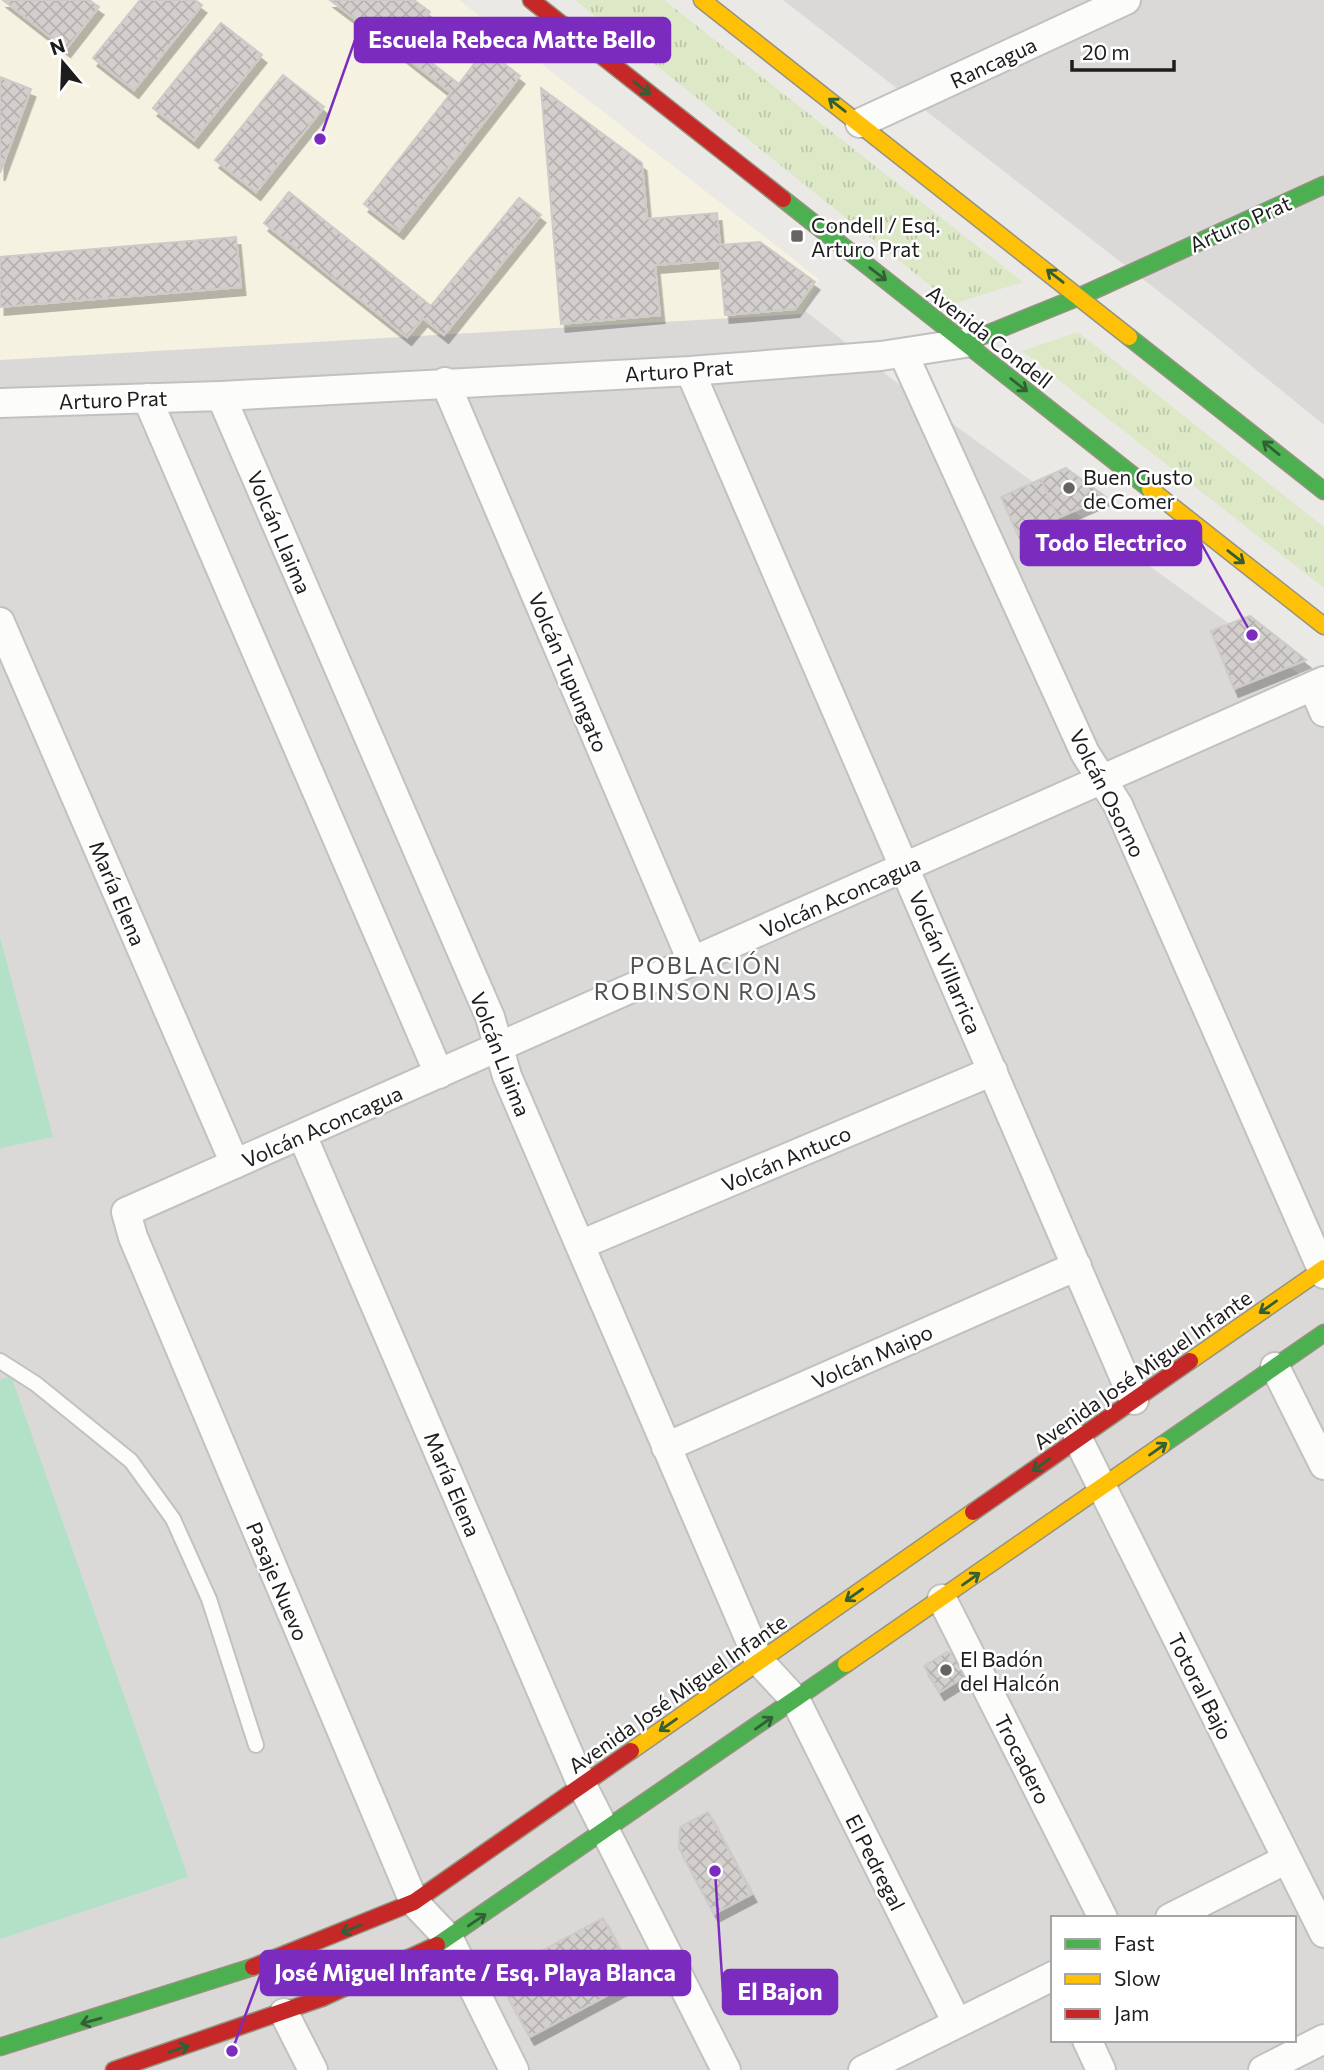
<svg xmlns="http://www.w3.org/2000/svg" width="1324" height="2070" font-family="Commissioner,sans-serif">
<defs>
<pattern id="grass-tufts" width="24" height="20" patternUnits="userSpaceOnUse" patternTransform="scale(1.75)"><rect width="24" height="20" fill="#dce8c6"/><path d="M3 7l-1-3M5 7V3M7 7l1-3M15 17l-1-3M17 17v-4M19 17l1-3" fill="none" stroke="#bcc7aa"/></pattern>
<pattern id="building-cross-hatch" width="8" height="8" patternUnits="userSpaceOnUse" patternTransform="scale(1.75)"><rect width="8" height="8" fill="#d2cfcd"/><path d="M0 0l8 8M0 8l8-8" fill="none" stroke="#b4b1b0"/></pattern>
<filter id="shadow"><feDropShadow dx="4.5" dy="8" stdDeviation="0" flood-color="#0004"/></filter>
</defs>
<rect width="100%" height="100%" fill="#ebe9e6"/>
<!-- residential -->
<path fill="#dad9d7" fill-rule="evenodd" d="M0,0H407L914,396L1324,692V2070H0ZM1053,1918H1294V2040H1053Z
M783,0H1324V425L1189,315Z"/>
<!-- education -->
<path fill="#f5f2e1" d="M0,0H459L819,279L802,314L0,360Z"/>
<!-- grass -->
<path fill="url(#grass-tufts)" d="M575,0H664L1023,282L953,304Z
M1078,332L1324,527V588L1022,351Z"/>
<!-- pitch -->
<path fill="#b2e1c7" d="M0,937L53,1137L0,1148Z
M11,1376L188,1877L0,1939V1380Z"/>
<!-- building -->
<path fill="url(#building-cross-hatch)" stroke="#cecac7" stroke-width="2" filter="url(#shadow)" d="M3,0H89L99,7L66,49Z
M140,0H195L202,5L134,90L93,58Z
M330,0H414L430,12L399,52Z
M221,23L262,55L194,140L153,108Z
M406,43L459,84L485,49L520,76L399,231L364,204L451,93L399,52Z
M283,75L324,107L256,192L215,160Z
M0,77L31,89L0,173Z
M541,88L642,163L647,219L717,213L720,245L760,242L815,282L795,309L725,315L720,260L655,265L660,315L561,324Z
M289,192L431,306L519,198L541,215L444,335L423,318L407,337L264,223Z
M236,237L241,287L0,307V257Z
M1066,468L1106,497L1058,518L1041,479Z
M1041,479L1058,518L1018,535L1001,497Z
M1250,616L1306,660L1234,689L1211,631Z
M947,1652L955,1656L967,1675L940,1692L924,1666Z
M708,1812L752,1894L714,1914L679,1848L680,1827Z
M603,1918L636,1980L530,2037L496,1975Z"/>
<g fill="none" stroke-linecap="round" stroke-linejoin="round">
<!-- lane casing -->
<g stroke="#c2c1c0" stroke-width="18">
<path id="lane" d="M0,1361L36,1384L131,1461L173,1519L209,1599L256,1745"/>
</g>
<!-- street casing -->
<g stroke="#c2c1c0" stroke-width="32">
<path id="street" d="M860,123L1126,0
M903,353L1085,753L1118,805L1324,1274
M690,371L1134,1400
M445,382L692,961
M221,396L490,1017L507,1076L759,1661L796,1701L957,2023
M147,398L439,1074
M0,403L221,396L690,371L881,356L965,343
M0,622L235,1164
M1313,686L1324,712
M302,1135L582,1785L726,2070
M580,1245L993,1071
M1275,1367L1324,1465
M1078,1439L1324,1933
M666,1447L1077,1266
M942,1599L1103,1918
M1170,1918L1287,1859
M284,2013L313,2070
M1087,2040L1101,2070
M514,2070L449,1939L414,1902L133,1237L126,1212L1324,681
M863,2070L1053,1976
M1263,2070L1324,2039"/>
</g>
<!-- fast casing -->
<g stroke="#95937f" stroke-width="19">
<path id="fast" d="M783,199L1150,489
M1129,337L1324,491
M965,343L1081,296L1324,185
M1162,1445L1324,1333
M437,1945L846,1664
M0,2047L253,1967"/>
</g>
<!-- slow casing -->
<g stroke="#95937f" stroke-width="19">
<path id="slow" d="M702,0L1129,337
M1150,489L1324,626
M1190,1361L1324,1268
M846,1664L1162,1445
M631,1751L973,1512"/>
</g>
<!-- jam casing -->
<g stroke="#95937f" stroke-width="19">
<path id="jam" d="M531,0L783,199
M973,1512L1190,1361
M253,1967L414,1902L631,1751
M114,2070L322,1998L437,1945"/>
</g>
<!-- lane -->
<use href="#lane" stroke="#fcfcfb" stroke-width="14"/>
<!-- street -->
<use href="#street" stroke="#fcfcfb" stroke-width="28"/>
<!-- fast -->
<use href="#fast" stroke="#4caf50" stroke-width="16"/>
<!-- slow -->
<use href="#slow" stroke="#ffc107" stroke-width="16"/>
<!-- jam -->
<use href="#jam" stroke="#c62828" stroke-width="16"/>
</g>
<!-- one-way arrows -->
<defs><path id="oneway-shaft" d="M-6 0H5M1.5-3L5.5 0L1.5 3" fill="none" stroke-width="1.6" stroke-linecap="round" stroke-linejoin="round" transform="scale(1.75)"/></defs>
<g stroke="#325f34">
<use href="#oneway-shaft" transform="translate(642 88) rotate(38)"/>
<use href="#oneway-shaft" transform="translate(837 105) rotate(-142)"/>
<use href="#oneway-shaft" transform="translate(878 274) rotate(38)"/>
<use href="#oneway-shaft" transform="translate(1055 276) rotate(-142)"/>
<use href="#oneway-shaft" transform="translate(1019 385) rotate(38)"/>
<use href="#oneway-shaft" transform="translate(1271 448) rotate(-141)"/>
<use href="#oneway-shaft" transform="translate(1236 557) rotate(38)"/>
<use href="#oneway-shaft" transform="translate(1268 1307) rotate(145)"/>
<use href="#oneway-shaft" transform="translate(1158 1449) rotate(-35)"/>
<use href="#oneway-shaft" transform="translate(1041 1465) rotate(145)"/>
<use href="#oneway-shaft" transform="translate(971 1579) rotate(-35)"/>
<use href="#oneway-shaft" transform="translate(854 1595) rotate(145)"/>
<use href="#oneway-shaft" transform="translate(764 1723) rotate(-35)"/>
<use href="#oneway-shaft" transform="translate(668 1725) rotate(145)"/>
<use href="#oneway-shaft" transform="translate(477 1920) rotate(-34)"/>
<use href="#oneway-shaft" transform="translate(351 1929) rotate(158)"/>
<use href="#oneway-shaft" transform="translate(91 2021) rotate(164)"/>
<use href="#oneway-shaft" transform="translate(179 2049) rotate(-19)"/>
</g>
<!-- markers -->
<g fill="#656463" stroke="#fff" stroke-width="2.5">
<rect x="790" y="229" width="14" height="14" rx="3.5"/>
<circle cx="1069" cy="488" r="7"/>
<circle cx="946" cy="1670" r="7"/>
</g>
<g text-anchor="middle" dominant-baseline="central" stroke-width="5" stroke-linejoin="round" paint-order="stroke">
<!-- street labels -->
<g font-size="21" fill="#1d1d1d" stroke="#fff">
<text transform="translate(993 62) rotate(-25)">Rancagua</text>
<text transform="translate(1240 223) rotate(-24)">Arturo Prat</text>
<text transform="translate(990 336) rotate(38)">Avenida Condell</text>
<text transform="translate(679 370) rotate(-4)">Arturo Prat</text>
<text transform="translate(113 399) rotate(-2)">Arturo Prat</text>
<text transform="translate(280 532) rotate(67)">Volcán Llaima</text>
<text transform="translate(569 672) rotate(67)">Volcán Tupungato</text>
<text transform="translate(1108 793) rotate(63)">Volcán Osorno</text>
<text transform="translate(118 893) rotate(67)">María Elena</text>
<text transform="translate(840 896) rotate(-24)">Volcán Aconcagua</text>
<text transform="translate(946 962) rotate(67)">Volcán Villarrica</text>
<text transform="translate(501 1054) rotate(69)">Volcán Llaima</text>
<text transform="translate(322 1126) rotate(-24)">Volcán Aconcagua</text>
<text transform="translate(786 1158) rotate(-23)">Volcán Antuco</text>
<text transform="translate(872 1356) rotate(-24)">Volcán Maipo</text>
<text transform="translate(1142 1369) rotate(-35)">Avenida José Miguel Infante</text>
<text transform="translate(453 1484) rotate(67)">María Elena</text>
<text transform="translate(278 1581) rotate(67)">Pasaje Nuevo</text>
<text transform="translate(1201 1686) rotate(63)">Totoral Bajo</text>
<text transform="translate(677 1693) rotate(-35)">Avenida José Miguel Infante</text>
<text transform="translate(1023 1759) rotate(63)">Trocadero</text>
<text transform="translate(876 1862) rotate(63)">El Pedregal</text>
</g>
<!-- poi labels -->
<g font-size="21" fill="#1d1d1d" stroke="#fff" text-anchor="start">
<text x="811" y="224">Condell / Esq.<tspan x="811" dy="24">Arturo Prat</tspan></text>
<text x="1083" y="476">Buen Gusto<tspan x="1083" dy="24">de Comer</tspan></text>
<text x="960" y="1658">El Badón<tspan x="960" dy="24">del Halcón</tspan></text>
</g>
<!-- neighbourhood labels -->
<g font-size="23" letter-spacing="2" fill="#505050" stroke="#fff">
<text x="706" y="965">POBLACIÓN<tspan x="706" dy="26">ROBINSON ROJAS</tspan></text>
</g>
</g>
<!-- callouts -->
<path fill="none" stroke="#7b2cbf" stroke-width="2.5" d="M320 139L355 40M1252 635L1201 543M232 2051L261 1973M715 1871L723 1992"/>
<g fill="#7b2cbf" stroke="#fff" stroke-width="2.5">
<circle cx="320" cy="139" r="7"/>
<circle cx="1252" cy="635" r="7"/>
<circle cx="232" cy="2051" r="7"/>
<circle cx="715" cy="1871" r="7"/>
</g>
<g fill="#7b2cbf" stroke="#7b2cbf" stroke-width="2.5">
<rect x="355" y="18" width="315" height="44" rx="7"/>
<rect x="1021" y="521" width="180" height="44" rx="7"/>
<rect x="261" y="1951" width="429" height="44" rx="7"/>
<rect x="723" y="1970" width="114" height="44" rx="7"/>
</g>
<g font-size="23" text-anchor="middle" font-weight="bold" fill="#fff">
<text x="512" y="48">Escuela Rebeca Matte Bello</text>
<text x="1111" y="551">Todo Electrico</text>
<text x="475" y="1981">José Miguel Infante / Esq. Playa Blanca</text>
<text x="780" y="2000">El Bajon</text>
</g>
<!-- legend -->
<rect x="1051" y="1916" width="245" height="126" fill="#ffffff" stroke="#a5a5a5" stroke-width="2"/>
<rect x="1065" y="1939" width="35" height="10" fill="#4caf50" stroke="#a5a5a5" stroke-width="2"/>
<text x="1114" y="1951" font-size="21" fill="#1d1d1d">Fast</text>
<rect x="1065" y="1974" width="35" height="10" fill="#ffc107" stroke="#a5a5a5" stroke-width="2"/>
<text x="1114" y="1986" font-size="21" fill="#1d1d1d">Slow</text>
<rect x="1065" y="2009" width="35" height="10" fill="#c62828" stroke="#a5a5a5" stroke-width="2"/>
<text x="1114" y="2021" font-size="21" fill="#1d1d1d">Jam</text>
<!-- north arrow -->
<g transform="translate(63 63) rotate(341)" stroke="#ffffff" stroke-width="5" paint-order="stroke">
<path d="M0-5L12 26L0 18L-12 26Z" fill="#1d1d1d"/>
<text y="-10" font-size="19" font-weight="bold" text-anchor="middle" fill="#1d1d1d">N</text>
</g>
<!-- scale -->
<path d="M1072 60v10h102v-10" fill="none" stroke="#1d1d1d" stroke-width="3.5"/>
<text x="1082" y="60" font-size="21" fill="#1d1d1d" stroke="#ffffff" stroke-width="5" paint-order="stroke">20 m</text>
</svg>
